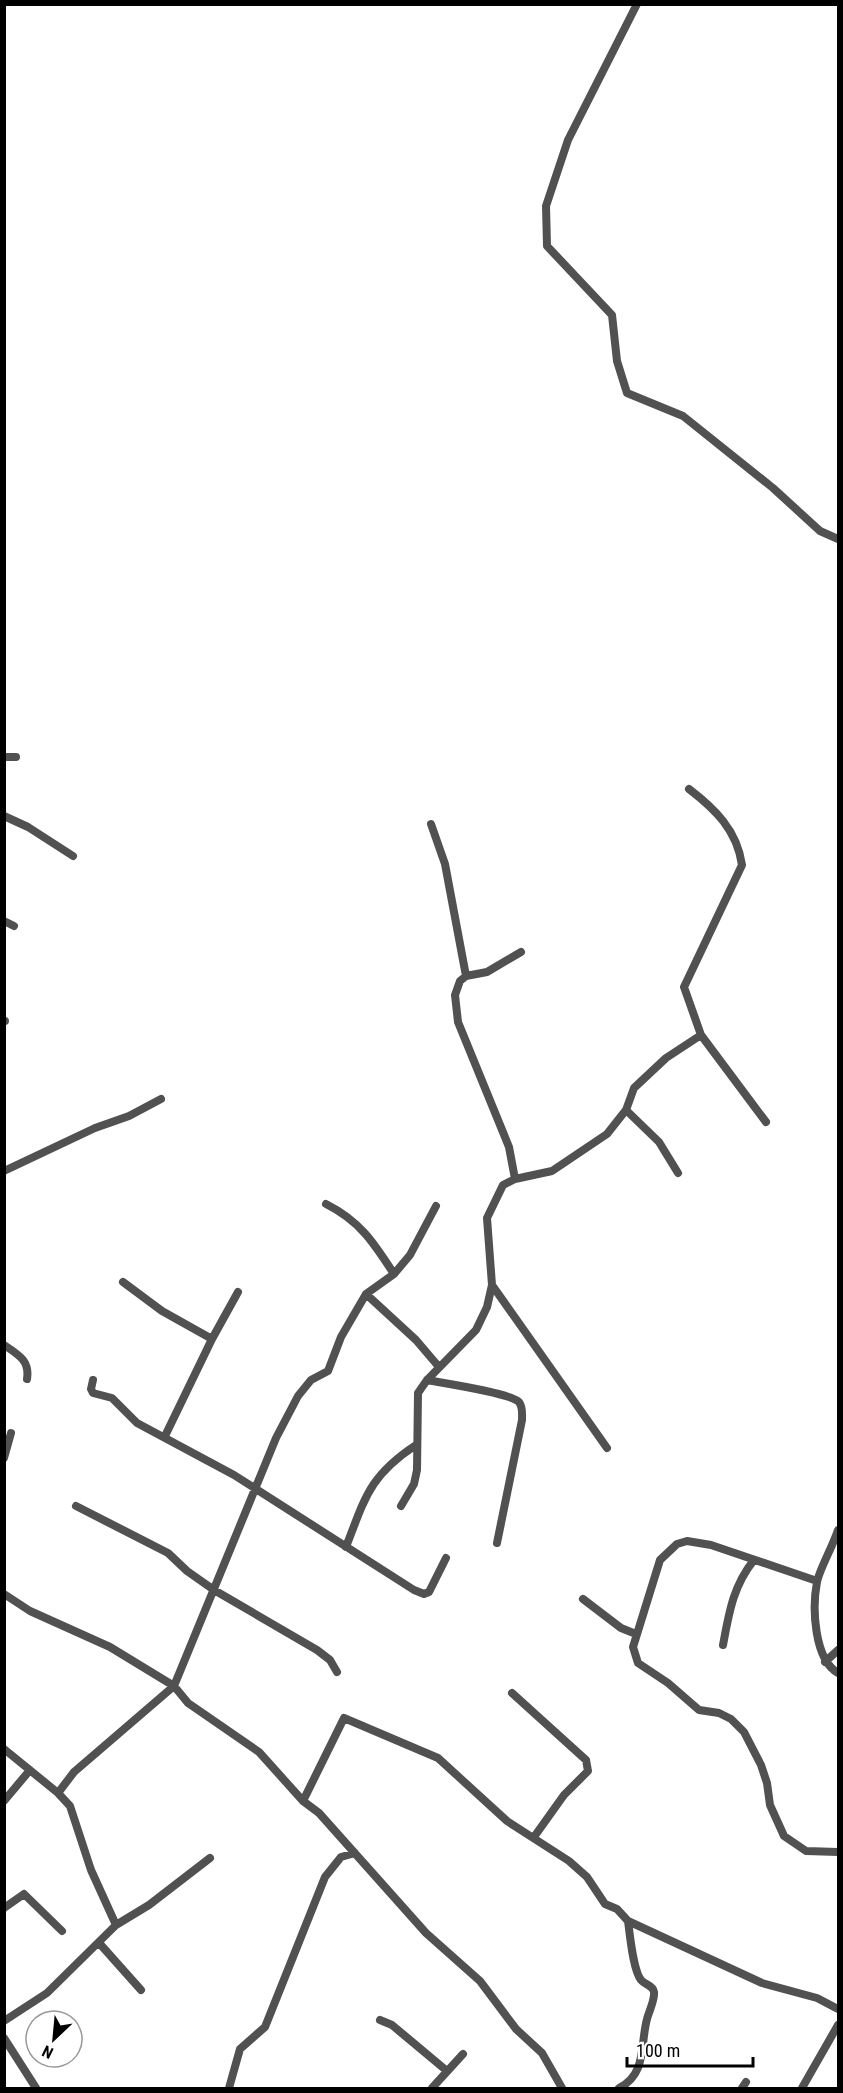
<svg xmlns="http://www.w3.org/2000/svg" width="843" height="2093" font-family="'Roboto Condensed',sans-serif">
<rect width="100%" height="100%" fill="#fff"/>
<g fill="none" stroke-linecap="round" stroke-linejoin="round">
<!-- minor -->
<path stroke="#515151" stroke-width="8" d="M637,4L568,140L546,206L547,246L612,315L617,361L627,393L683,416L773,488L820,531L838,539
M4,757H16
M689,789C715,809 737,830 742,865L684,987L701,1035L766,1122
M4,816L28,827L73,856
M431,824L445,864L466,976
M4,921L14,926
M4,1021H5
M626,1110L659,1142L678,1173
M4,1171L95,1128L129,1116L161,1099
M515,1179L509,1147L458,1022L455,995L460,981L466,976L487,972L521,952
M326,1204C360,1221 374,1243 394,1274
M123,1282L162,1311L212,1339
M366,1294L416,1340L439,1367
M4,1345C19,1355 30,1361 27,1379
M93,1380L91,1389L93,1393L112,1398L137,1423L234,1475L414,1590L424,1594L429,1592L446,1558
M427,1380C443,1383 510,1393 519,1402C523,1407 522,1414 522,1420L497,1543
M165,1436L212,1339L238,1292
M607,1448L492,1285L487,1218L503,1185L515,1179L552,1171L607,1134L626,1110L634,1088L666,1058L701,1035
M4,1458L11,1433
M76,1506L168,1553L187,1571L214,1590L317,1650L330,1660L337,1672
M401,1506L414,1484L417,1470L418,1393L427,1380L476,1330L487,1307L492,1285
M838,1530C833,1546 820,1568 817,1582C812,1608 814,1659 838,1673
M346,1547C365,1498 369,1476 416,1445
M817,1581L711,1545L687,1541L677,1544L660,1560L633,1647L638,1663L668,1683L699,1710L719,1713L731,1719L744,1732L761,1765L767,1783L770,1805L784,1836L806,1851L838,1852
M4,1594L30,1611L110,1647L174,1686L188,1703L259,1752L303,1801L319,1813L426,1933L480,1981L516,2029L542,2053L562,2088
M583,1599L621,1628L636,1634
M723,1645C729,1613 733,1586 754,1560
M825,1662L838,1650
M512,1693L586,1760L588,1771L564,1795L534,1837
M4,1749L58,1793L70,1806L91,1870L116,1925
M58,1793L74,1772L174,1686L276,1438L298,1396L311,1380L328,1371L341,1337L366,1294L394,1274L410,1255L436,1206
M4,1801L30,1770
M303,1801L344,1718L438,1758L507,1821L569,1861L587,1877L605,1904L617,1909L628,1921L762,1983L817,1998L838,2009
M4,1908L24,1894L62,1931
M100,1944L141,1990
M380,2020L392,2025L447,2071
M4,2021L47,1993L116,1925L149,1905L210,1858
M4,2038L36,2088
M229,2088L240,2049L265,2027L325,1877L341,1857L355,1853
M432,2088L463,2054
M619,2088C647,2074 640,2045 647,2019C649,2011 655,2000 654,1992C653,1985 645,1985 641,1980C633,1970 630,1935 628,1921
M742,2088L746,2082
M802,2088L838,2025"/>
</g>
<!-- border -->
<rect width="843" height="2093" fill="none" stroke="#000000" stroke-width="12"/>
<!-- north arrow -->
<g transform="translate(54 2039) rotate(206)"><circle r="28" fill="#ffffff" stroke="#999999" stroke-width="1.5"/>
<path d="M0-4.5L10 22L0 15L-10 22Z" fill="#000000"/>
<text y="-9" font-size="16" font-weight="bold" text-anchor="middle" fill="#000000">N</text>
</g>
<!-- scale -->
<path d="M627 2057v9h126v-9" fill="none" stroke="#000000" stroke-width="3"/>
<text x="636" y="2057" font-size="18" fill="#000000" stroke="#ffffff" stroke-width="4.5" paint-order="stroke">100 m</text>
</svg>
